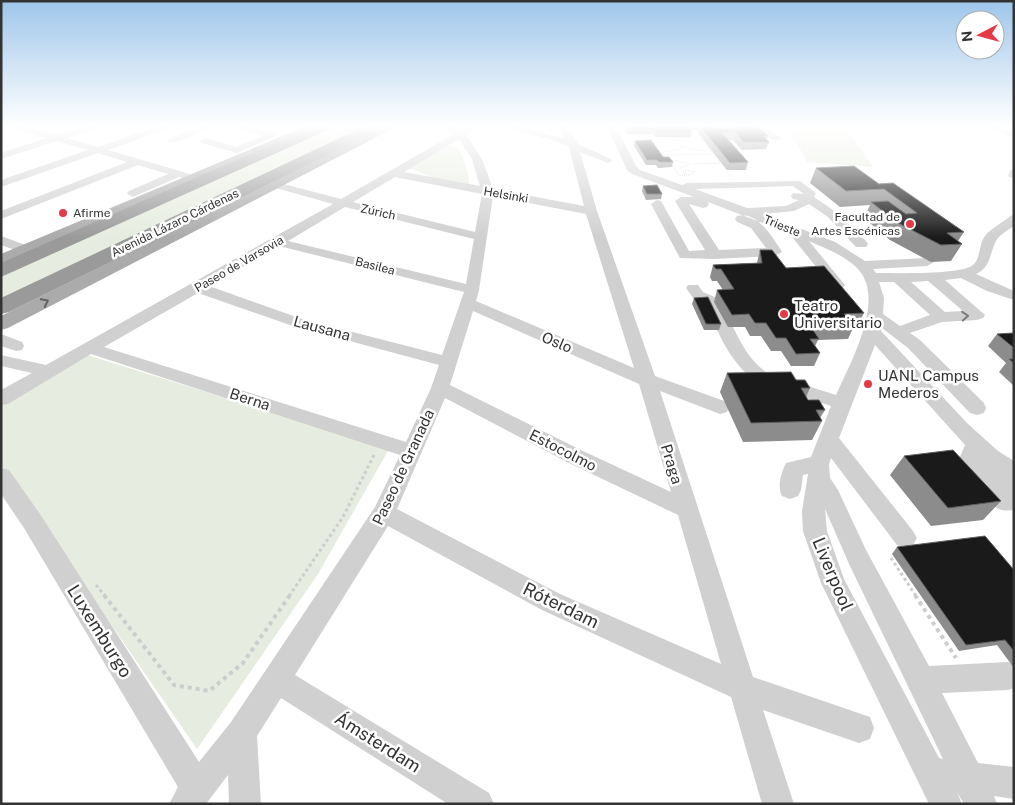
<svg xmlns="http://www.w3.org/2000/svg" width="1015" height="805" font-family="'Public Sans',sans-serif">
<rect width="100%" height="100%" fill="#fff"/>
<!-- green -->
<path fill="#e6ecdf" d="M326,126H372L1,307V271Z
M788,127L847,130L873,167L807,162Z
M450,146L457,147C464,159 468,170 469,184L444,182L407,167L432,152Z
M84,354L389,449L318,574L197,749L1,465V403Z"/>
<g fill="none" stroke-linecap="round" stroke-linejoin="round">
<!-- path-far2 -->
<path stroke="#cdcdcd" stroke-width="1" stroke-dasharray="1 1" stroke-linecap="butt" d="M701,138L731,176
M679,141L688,140
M651,143H655L665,159
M682,146L695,150L711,151
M661,153L681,149L682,146L679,141L669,140
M663,155L714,154
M669,159L690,164
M671,163L679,176
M680,168L691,164L720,163
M678,175H690L694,172L687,170L683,173L687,174"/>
<!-- path-far1 -->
<path stroke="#cdcdcd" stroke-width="3" stroke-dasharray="3 3" stroke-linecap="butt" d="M891,558L916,596
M96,585L105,596
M289,596L343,517L375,453"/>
<!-- path -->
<path stroke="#cdcdcd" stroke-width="4" stroke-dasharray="4 4" stroke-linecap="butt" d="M104,595L174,685L209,691L243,663L290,595
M915,595L956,658"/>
<!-- minor -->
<path fill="#d0d0d0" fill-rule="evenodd" d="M12,126H25L57,135L87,126H99L98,128L67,138L98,147L159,126H171L170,128L108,150L197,176L199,178L193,181L179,177L133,197L129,195L127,193L129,191L168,174L138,165L1,219V211L127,162L98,153L1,187V180L88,150L57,141L1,159V153L47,138L13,128Z
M202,126H214L177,142H169L168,140Z
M236,126H246L276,133L278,135L237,153L201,143L200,141L205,138L236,147L263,136L237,129Z
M442,126H453L461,130L468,126H478L466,135L482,159L493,189L584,206L569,147L552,140L506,128L505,126H518L565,139L559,126H568L578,144L613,160L608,163L580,152L597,211L655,376L727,402L729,407L727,412L720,414L660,391L753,677L870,717L874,728L870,739L859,743L763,710L794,804H762L731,697L542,610L388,526L295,675L489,793L494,804H448L281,698L257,736L261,804H229L228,775L206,804H169L178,787L24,528L1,494V468L9,470L40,514L199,762L231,722L375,507L400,455L91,354L8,404L1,405V390L32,373L1,366V355L46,365L333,204L272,187L270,185L272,183L276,182L341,199L454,134ZM459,139L472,159L480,186L404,172ZM395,177L482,194L475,232L353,202ZM493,196L586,214L634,368L476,301L479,290ZM345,207L474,239L466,284L288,241ZM279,246L464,292L442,355L302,319L209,286ZM198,293L290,325L439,365L431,388L406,442L104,347ZM473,311L639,384L671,492L583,451L450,385ZM445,398L569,463L678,515L721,664L560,594L397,509Z
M607,126H616L636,166L640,170L682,185L687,183L800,181L816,193L814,197L836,212L866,241L868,244L866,247H856L828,217L809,204L794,211L763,214L835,242L865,261L927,258L934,262L927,266L873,269L876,273C895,273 961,275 973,265C980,259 979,247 983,239C989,229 1001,224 1010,216L1014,215V226C1008,230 999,235 996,241C989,255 991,267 976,274L1014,291V300L987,291L961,278L945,280L985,315L983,318L977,320L942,322L910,333L920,340L984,403L986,408L984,413L977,415L970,413L908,348L882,328L881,331L967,423L998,451L1014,461V510C1007,511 1001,511 995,507C985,501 964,470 959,459L965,445L875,345L839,438L913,531L917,538L913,545L905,548L897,545L831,458L829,464L830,478L838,490L866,550L929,666L1008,662L1014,664V688L1008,690L942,693L978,763L1014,767V799L994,796L997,804H964L957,792L962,804H929L821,583L803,531L802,511L808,474L803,475L801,490L798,496L790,499L782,496C777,487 781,473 786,463L811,457L831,406L755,381C729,361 718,333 706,304L693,298L686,288L688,285H698L703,292L717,298C736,325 738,351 767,373L836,395C850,363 888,297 856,267C843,255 825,248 809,241L845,285L843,288H833L789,233L708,202L709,204L707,207L703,208L689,204L719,250L766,248L751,228L737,222L735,219L737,216C758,211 772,237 782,252L775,256L715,259L680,258L651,204L657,200L661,201L689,251L705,250L675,201L681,197H694L632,174L627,170ZM793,186L804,194L793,193L791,196L793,199L799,200L786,206L747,208L695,189ZM928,281L963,311L945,312L911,282ZM879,282H894L930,315L900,326L883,314L884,298ZM825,509L850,566L943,759L939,758L844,579L827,531Z
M750,126H761L782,138L780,140H774Z
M987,126H999L1014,131V138Z
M1014,169V179L1008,176L1010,170Z
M1,236L31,247L33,250L26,254L1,245Z
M1,334L22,342L24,346L22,350L16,351L1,346Z"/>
<!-- major -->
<path fill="#ababab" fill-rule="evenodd" d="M306,126H321L319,129L1,266V254Z
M384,126H398L8,328L1,330V316Z"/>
<!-- highway -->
<path fill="#9a9a9a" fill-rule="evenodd" d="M314,126H332L330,129L1,277V263Z
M365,126H382L380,129L9,312L1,314V298Z"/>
<!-- path-bridge -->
<path stroke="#cdcdcd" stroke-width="1" stroke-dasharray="1 1" stroke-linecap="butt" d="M304,128L316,135L348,143"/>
</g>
<!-- wall -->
<path fill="#8c8c8c" d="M624,126H716L718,128H723L722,126H757L768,136L767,140L769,142L766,149L742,150L733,140H729L748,162L746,170H727L698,133L699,130H690L692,132L690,137H655L651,131V134H628L623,127Z
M635,141L673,162L672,167L658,168L656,165H646L634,146Z
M816,168L879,184L964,232L958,241L962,244L951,261L931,262L890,240L864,218L870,205L840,207L810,183Z
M643,186L662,194L661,199L646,200L642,191Z
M760,250L786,268L864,313L857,326H854L848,339L818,340L815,346L820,353L814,366H791L781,351H771L761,336H750L745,327H728L714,302L717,290H723L717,281H712L710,277L713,265L757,263Z
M694,298L721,324L719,330H704L692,304Z
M1014,333V386L999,372L1006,363L988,346L997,334Z
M727,373L796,380L810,388L806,397L808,400L825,410L820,418L822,421L812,440L743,442L720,392Z
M904,456L1001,501L983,520L931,526L890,475Z
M897,547L1014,570V668L997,645L959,651L892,554Z"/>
<!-- building -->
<path fill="#1a1a1a" stroke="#5f5f5f" d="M626,126H649L652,129H628Z
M652,126H687L692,132H656Z
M700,126H716L718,128H732L730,126H757L768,136H763L769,142H744L735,132L722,133L748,162L730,163Z
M651,140L663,157H669L673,162H659L657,160H647L635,141Z
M854,166L879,184L893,183L964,232L947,233L962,244L941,245L898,223L871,202L888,201L906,214L917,213L884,189L846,191L816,168Z
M657,185L662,194H647L643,186Z
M760,250H772L786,268L824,266L864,313L844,314L854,326L811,327L819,339H810L820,353L796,354L786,338H776L766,323H755L749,314L732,315L717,290L734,289L721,269H716L713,265L762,263Z
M708,297L721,324H706L694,298Z
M1014,333V348L997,334Z
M1009,359H1014V363Z
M791,372L796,380H805L810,388H801L808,400H819L825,410H816L822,421L751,423L727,373Z
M953,450L1001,501L948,508L904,456Z
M985,536L1014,570V651L1005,640L966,645L897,547Z"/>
<!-- one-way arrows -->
<defs><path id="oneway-chevron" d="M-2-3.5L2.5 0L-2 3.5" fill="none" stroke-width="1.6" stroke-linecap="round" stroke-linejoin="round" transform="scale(1.25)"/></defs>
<use stroke="#636363" href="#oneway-chevron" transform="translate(45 302) rotate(-27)"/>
<use stroke="#7a7a7a" href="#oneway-chevron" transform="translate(965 316) rotate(-4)"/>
<!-- sky -->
<linearGradient id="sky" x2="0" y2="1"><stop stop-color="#9ec6ea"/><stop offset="0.53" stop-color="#fff"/><stop offset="1" stop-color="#fff" stop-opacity="0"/></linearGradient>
<rect width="1015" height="238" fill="url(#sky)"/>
<!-- markers -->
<g fill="#e63946" stroke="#fff" stroke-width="2">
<circle cx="63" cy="213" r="5"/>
<circle cx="910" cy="224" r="5"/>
<circle cx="784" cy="314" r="5"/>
<circle cx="868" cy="384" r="5"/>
</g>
<g text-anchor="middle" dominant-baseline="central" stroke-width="5" stroke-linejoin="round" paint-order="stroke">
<!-- far-street labels -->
<g font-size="12" fill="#333" stroke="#fff">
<text transform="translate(506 195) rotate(10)">Helsinki</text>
<text transform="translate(378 212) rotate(13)">Zúrich</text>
<text transform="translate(175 223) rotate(-26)">Avenida Lázaro Cárdenas</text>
<text transform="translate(782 226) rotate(22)">Trieste</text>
<text transform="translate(239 264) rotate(-30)">Paseo de Varsovia</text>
<text transform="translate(375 266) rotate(14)">Basilea</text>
</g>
<!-- far-poi labels -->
<g font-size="12" fill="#333" stroke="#fff" text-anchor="start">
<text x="73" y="213">Afirme</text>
<text x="900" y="217" text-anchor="end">Facultad de<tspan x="900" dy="14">Artes Escénicas</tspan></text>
</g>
<!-- poi labels -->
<g font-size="15" fill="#333" stroke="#fff" text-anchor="start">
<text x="794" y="305">Teatro<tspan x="794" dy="17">Universitario</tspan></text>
<text x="878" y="375">UANL Campus<tspan x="878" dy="17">Mederos</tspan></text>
</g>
<!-- street labels -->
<g font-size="15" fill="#333" stroke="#fff">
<text transform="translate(322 328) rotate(15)">Lausana</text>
<text transform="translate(557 342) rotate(23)">Oslo</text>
<text transform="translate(250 399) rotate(18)">Berna</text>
<text transform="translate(563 450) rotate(27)">Estocolmo</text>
<text transform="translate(672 464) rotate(73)">Praga</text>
<text transform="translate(403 467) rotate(-65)">Paseo de Granada</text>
</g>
<!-- near-street labels -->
<g font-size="18" fill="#333" stroke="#fff">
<text transform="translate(833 574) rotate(67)">Liverpool</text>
<text transform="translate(561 605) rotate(26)">Róterdam</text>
<text transform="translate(100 631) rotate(58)">Luxemburgo</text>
<text transform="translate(378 742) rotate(32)">Ámsterdam</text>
</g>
</g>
<!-- border -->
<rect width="1015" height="805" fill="none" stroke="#333333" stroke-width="5"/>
<!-- north arrow -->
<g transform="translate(980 35) rotate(264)"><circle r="24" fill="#ffffff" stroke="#adadad"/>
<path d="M0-4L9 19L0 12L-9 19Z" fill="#e63946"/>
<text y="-8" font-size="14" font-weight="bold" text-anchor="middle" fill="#333333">N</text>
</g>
</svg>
